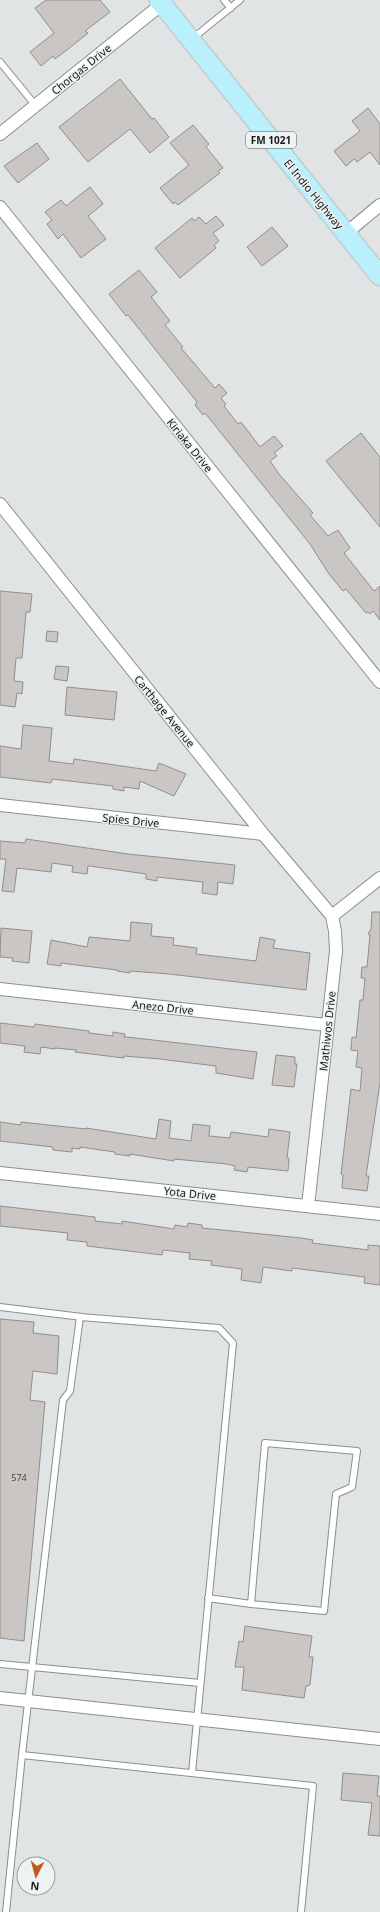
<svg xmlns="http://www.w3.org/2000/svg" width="380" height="1912" font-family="'Noto Sans',sans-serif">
<rect width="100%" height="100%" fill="#e0e4e5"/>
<!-- building -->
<path fill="#c9c6c4" stroke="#918e8c" d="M46,0H100L110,12L85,31L88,33L68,49L55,59L53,56L41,66L30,52L54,33L35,8Z
M120,79L152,119L154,118L169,137L150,153L130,129L88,162L59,127Z
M368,108L380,124V165L370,152L357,162L354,159L346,166L334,151L360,131L352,121Z
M193,125L209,144L206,147L223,168L218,171L220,173L178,205L175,202L173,204L160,188L189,165L170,143Z
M37,143L49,159L18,183L4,166Z
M90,187L103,204L88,216L106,239L81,258L63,234L58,239L47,224L52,220L45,212L61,200L66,206Z
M216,216L224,225L213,233L219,241L214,245L216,248L180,278L155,248L192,218L194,221L199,217L206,224Z
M272,227L288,246L262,266L247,247Z
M139,270L157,292L151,297L170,321L165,325L183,347L181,348L215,388L219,384L227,393L221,398L226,404L224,406L238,424L241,422L260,447L274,436L283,446L274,453L277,456L270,461L279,474L313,513L310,515L328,536L338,530L350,548L344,553L374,591L380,586V620L373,611L370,614L368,612L366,613L346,589L343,591L329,574L310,544L205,413L203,415L195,405L197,402L128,315L126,316L109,294Z
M361,433L380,457V527L326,461Z
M0,591L32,594L30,612H26L22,658H16L14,681L23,682L22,694L17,693L15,707L0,705Z
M47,631L58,632L57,642L46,641Z
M56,666L69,667L67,681L54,679Z
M67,687L117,692L114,720L65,715Z
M23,725L52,728L49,761L73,764L74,759L156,771L159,763L186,774L174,796L140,781L139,789L124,787V791L113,789V786L78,782L52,779L51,783L0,777V746L21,749Z
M26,839L128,854L235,865L233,884L218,882L217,895L202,893L203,882L157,877V881L146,879V874L90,866H88L87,874L72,872L73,866L52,863L51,872L17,868L14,892L2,891L6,859H0V841L25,843Z
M372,912H380V1083L366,1176H369L367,1191L342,1188L343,1175L341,1174L351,1089L360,1091L362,1068L356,1067L358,1051L351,1050L352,1037L356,1038L360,1000H363L365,978H361L362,967H367L370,935L368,934L371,929Z
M131,922L152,924L151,936L174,938L173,945L197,948L196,954L256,961L260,937L275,940L273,948L310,953L306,990L169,974L130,971V973L117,971V970L61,963V966L47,964L51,940L87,947L89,937L130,941Z
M1,928L32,931L29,963L12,961L13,958L0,957Z
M0,1023L34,1027L35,1024L89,1031V1033L113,1036V1032L125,1034L124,1037H127L257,1052L253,1079L216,1073V1066L160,1059L124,1056V1058L75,1052L76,1050L55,1048V1049L41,1047L40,1054L24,1052L25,1046L0,1043Z
M276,1055L295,1057V1064H297L294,1087L272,1085Z
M159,1119L171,1121L169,1138L191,1141L193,1124L210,1126L209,1136L230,1138L231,1132L268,1137L269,1129L290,1132L287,1158H289L288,1171L248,1167L247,1172L234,1170L235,1166L227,1164L174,1159V1161L130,1154V1156L115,1154V1152L80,1147V1149L72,1148V1152L53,1150V1147L0,1141V1122L21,1125V1122L86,1129V1128L156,1139Z
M0,1206L95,1217V1221L122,1224V1221L174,1229L175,1225L187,1227L188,1223L202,1225V1228L301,1238L313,1240L312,1243L368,1250V1245L380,1246V1285L364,1283L365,1277L292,1268V1271L263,1267L261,1283L241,1280L242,1269L211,1265L212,1261L189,1259L190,1253L163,1250L162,1255L87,1246V1242L67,1240L68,1233L0,1226Z
M0,1319L34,1322L33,1333L59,1336L57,1374L33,1371L30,1400L45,1402L24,1641L0,1638Z
M245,1626L312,1636L309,1657H313L310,1685L306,1686L304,1698L242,1690L244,1667H235L239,1641L243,1642Z
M343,1773L379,1776L377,1796H380V1836L368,1835L372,1803L341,1800Z"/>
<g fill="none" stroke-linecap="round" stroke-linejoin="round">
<!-- service casing -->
<g stroke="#8b8f90" stroke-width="8">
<path id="service" d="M224,0L231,8
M192,39L240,0
M0,62L36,106
M0,1307L82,1317
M208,1598L251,1604L324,1611L336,1494L352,1487L357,1451L265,1443L251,1604
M0,1664L200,1683
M22,1755L63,1400L70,1391L80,1317L219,1328L233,1343L192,1773
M6,1912L22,1755L313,1786L301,1912"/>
</g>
<!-- minor casing -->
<g stroke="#8b8f90" stroke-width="14">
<path id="minor" d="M0,134L162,4
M0,207L380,682
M345,234L380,205
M0,504L263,834L332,916
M0,805L263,834
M0,989L327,1025
M0,1173L380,1214
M308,1206L336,951L335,931L332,916L380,878
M0,1698L380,1739"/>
</g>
<!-- primary casing -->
<g stroke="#bebfbf" stroke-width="21">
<path id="primary" d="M159,0L380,276"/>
</g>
<!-- service -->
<use href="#service" stroke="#fff" stroke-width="6"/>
<!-- minor -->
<use href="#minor" stroke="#fff" stroke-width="12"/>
<!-- primary -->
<use href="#primary" stroke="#baeffc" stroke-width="19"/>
</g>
<g text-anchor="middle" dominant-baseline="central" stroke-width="3" stroke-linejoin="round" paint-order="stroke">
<!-- number labels -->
<g font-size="9" fill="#444544">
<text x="19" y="1477">574</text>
</g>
<!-- shield labels -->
<rect fill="#edf2f3" stroke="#585b5b" stroke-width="1" x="246" y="132" width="50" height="16" rx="3"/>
<g font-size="10" font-weight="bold" fill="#181a1a">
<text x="271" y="140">FM 1021</text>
</g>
<!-- street labels -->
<g font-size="11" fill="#181a1a" stroke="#edf2f3">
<text transform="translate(81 69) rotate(-39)">Chorgas Drive</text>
<text transform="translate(314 194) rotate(51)">El Indio Highway</text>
<text transform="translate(190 445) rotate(51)">Kiriaka Drive</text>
<text transform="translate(165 711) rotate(51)">Carthage Avenue</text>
<text transform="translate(131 820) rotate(6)">Spies Drive</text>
<text transform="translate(163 1007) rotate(6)">Anezo Drive</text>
<text transform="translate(327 1031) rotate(-84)">Mathiwos Drive</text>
<text transform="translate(190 1193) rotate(6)">Yota Drive</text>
</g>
</g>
<!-- north arrow -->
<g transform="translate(36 1876) rotate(186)"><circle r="19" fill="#edf2f3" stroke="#989c9c"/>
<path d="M0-3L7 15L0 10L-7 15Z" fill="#be5c1e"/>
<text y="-6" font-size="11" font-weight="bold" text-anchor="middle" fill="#181a1a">N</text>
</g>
</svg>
